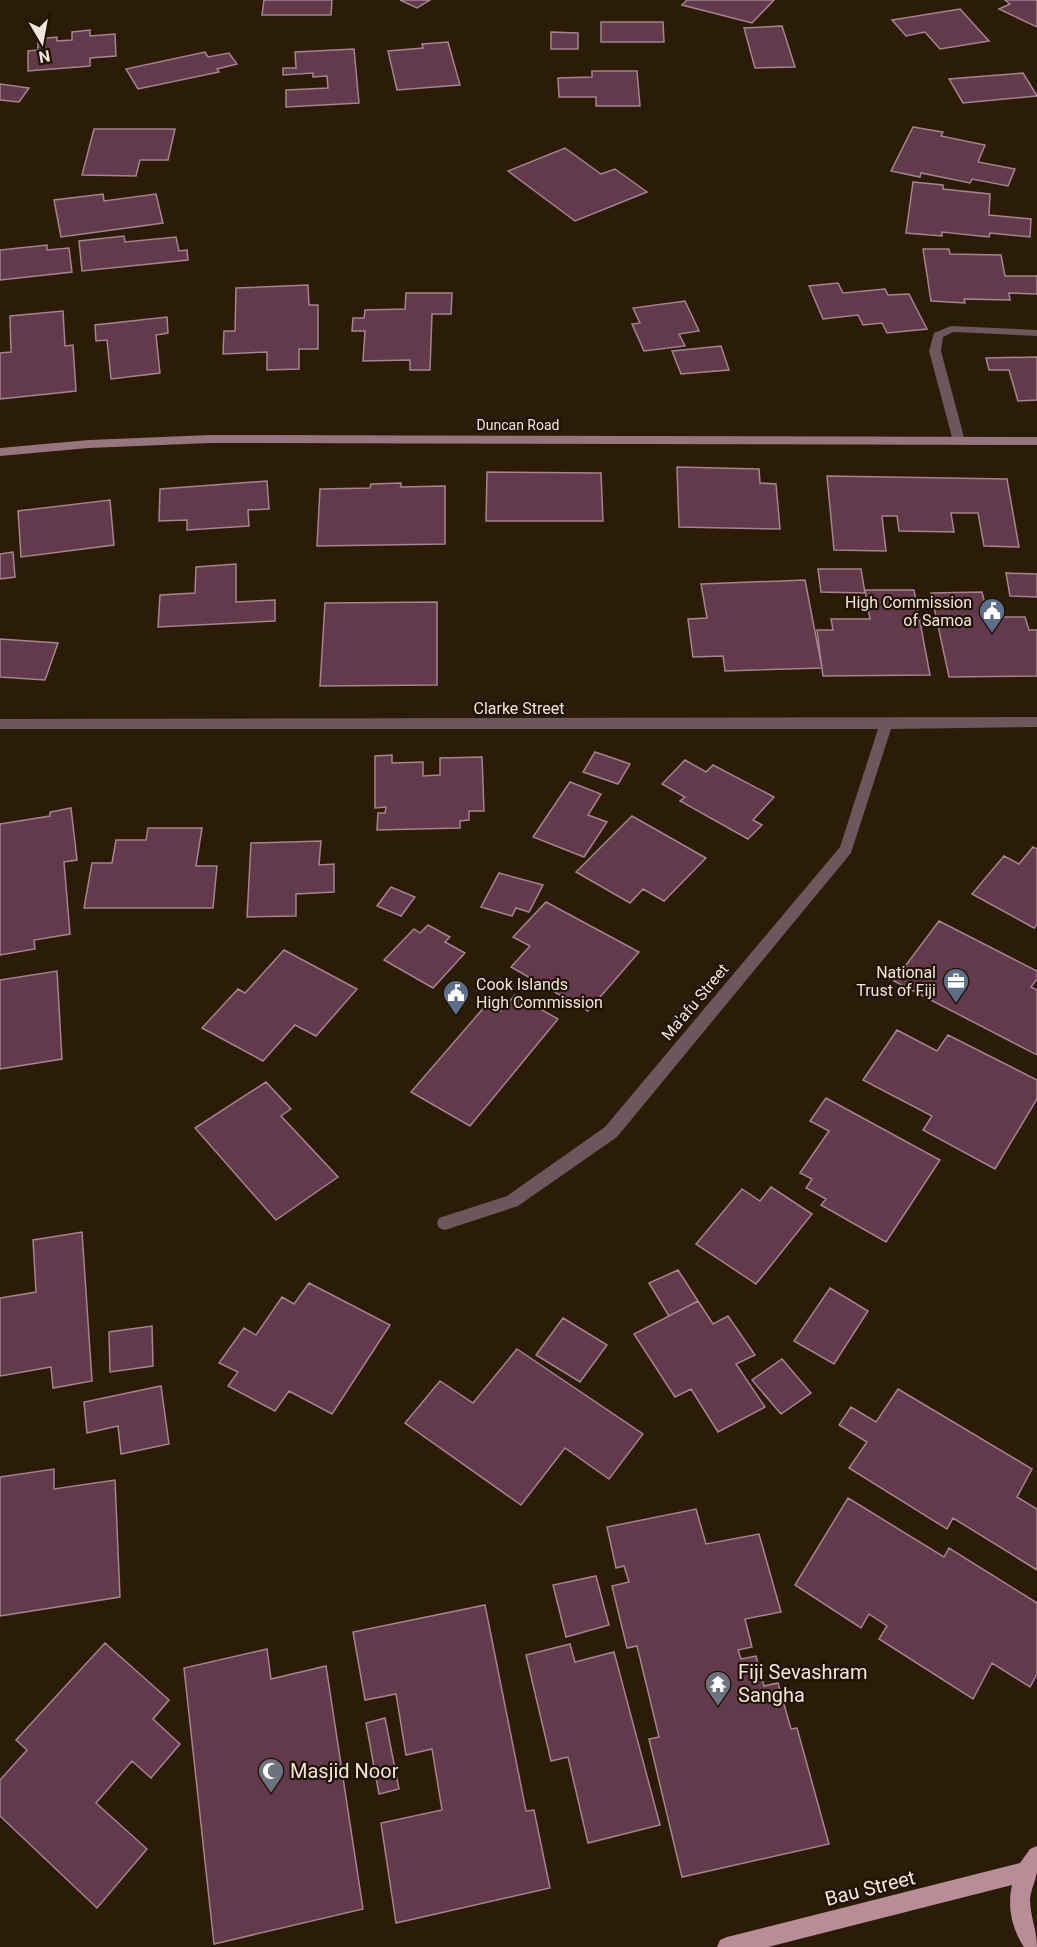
<svg xmlns="http://www.w3.org/2000/svg" width="1037" height="1947" font-family="Roboto,sans-serif">
<rect width="100%" height="100%" fill="#2b1c06"/>
<!-- building -->
<path fill="#633a4b" stroke="#a3848f" stroke-width="1.5" d="M264,0H332L331,15H262Z
M400,0H430L417,8Z
M687,0H774L752,23L682,5Z
M1037,0V27L999,9L1010,4L1005,0Z
M960,9L989,41L940,49L925,32L906,36L892,20Z
M601,22H663L664,42H601Z
M782,26L795,67L755,68L744,28Z
M90,30V36L115,34L116,56L90,58V66L28,71V51L38,50V39L57,37V41L72,40V32Z
M551,32L578,33V49H551Z
M448,42L460,85L397,90L388,51L423,48L422,44Z
M354,49L359,103L286,107V90L328,88L327,76L313,77V73L283,75V68H296L295,52Z
M205,52L208,57L229,53L237,64L217,69L219,72L138,89L126,69Z
M592,71H637L640,106H596V97H559L558,78L592,77Z
M1023,73L1037,96L963,103L949,79Z
M0,84L29,88L19,102L0,100Z
M913,127L943,132L941,136L985,145L978,162L1015,169L1008,186L972,179L970,183L921,173L920,177L891,171Z
M94,129H175L168,160H140L136,176L82,175Z
M565,148L601,174L615,169L647,192L575,221L508,171Z
M913,182L943,185V189L990,194L989,215L1031,219L1030,237L990,233L989,237L942,232V236L906,233Z
M103,194L104,201L156,194L163,223L61,237L54,200Z
M124,236L125,242L176,237L179,251L187,250L188,260L82,271L79,241Z
M47,245V250L69,248L72,272L0,280V250Z
M923,249H949L950,254L1001,255L1005,276H1037V294L1009,293L1010,300L964,299L965,303L931,301Z
M838,283L843,293L885,289L888,295L909,294L927,329L887,333L882,323L863,325L858,315L823,319L809,286Z
M308,285L309,305H318V349H299V369L267,370V352L223,354L224,331H235L236,288Z
M406,293H452L451,314H432L430,370H410V360L363,361L365,331H352L353,318H364L365,310L405,309Z
M685,301L699,331L679,334L685,346L644,351L632,324L640,323L633,308Z
M63,311L65,346L73,345L76,391L0,399V353L11,352L10,316Z
M167,317L168,333L156,335L160,373L111,379L107,340L96,341L95,325Z
M721,346L729,370L681,374L672,351Z
M1037,357V400L1018,401L1009,370H989L986,358Z
M677,467L759,469L760,483L776,484L780,529L679,527Z
M487,472L601,473L603,521H486Z
M827,476L1007,479L1019,547L984,546L978,513H951L954,532L899,531L897,516H882L886,551L834,550Z
M267,481L269,509L248,510L249,526L187,530V520L159,521L160,489Z
M401,483V487L445,486V544L317,546L320,489L370,488L371,484Z
M110,500L114,545L21,557L18,511Z
M13,552L15,577L0,579V554Z
M236,564V602L275,600V621L158,627L160,595L195,593L196,567Z
M818,569H861L865,593L821,592Z
M1006,573L1037,574V597L1010,596Z
M805,580L822,668L725,671L723,656L693,657L688,619L707,618L701,584Z
M865,590H914L930,675L823,676L817,630H833L831,619H870Z
M982,592L988,617H1025L1029,630H1037V676L949,677L931,593Z
M437,602V685L320,686L325,603Z
M0,639L58,643L45,680L0,677Z
M595,752L630,764L618,784L583,772Z
M392,755V763L423,762V776L440,775V758L482,757L484,811H469V820L460,821V828L377,830L378,813H385L386,807L375,808V756Z
M685,760L706,772L713,765L774,797L753,820L762,825L748,839L680,801L685,797L662,784Z
M570,782L601,794L588,815L607,822L584,857L533,837Z
M71,808L77,860L64,862L70,934L34,940L35,949L0,955V824L50,816V812Z
M632,816L706,858L664,901L643,889L630,903L576,872Z
M148,828H202L196,866H217L213,908H84L92,863H112L116,840H146Z
M321,841L319,865L334,864V892L296,894V916L247,917L251,843Z
M1033,847L1037,849V925L1034,928L972,894L1004,856L1019,864Z
M499,873L543,885L529,912L516,908L512,916L481,907Z
M391,887L415,897L401,916L377,906Z
M546,902L639,952L588,1011L511,967L530,946L513,937Z
M939,921L1037,971V979L1031,987L1037,990V1055L894,981Z
M428,925L450,937L445,942L465,953L433,988L384,960L414,929L420,933Z
M284,950L357,989L316,1036L295,1025L263,1061L202,1028L238,989L245,993Z
M57,971L62,1059L0,1069V980Z
M515,995L558,1019L470,1126L411,1092L487,1004L501,1011Z
M897,1030L937,1051L948,1035L1037,1080V1099L995,1169L923,1130L932,1116L863,1080Z
M266,1082L291,1109L281,1116L338,1177L276,1220L195,1128Z
M826,1098L940,1160L886,1242L821,1205L826,1199L806,1188L812,1179L800,1173L829,1131L810,1121Z
M771,1187L812,1214L756,1284L696,1244L742,1189L760,1201Z
M82,1232L92,1381L53,1388L51,1367L0,1376V1298L36,1292L33,1240Z
M678,1270L698,1301L669,1316L649,1283Z
M309,1283L390,1325L332,1414L289,1391L275,1411L228,1386L238,1372L219,1363L244,1328L256,1335L282,1297L294,1304Z
M830,1288L868,1311L834,1364L794,1341Z
M698,1301L713,1324L728,1316L755,1355L736,1364L765,1407L718,1432L691,1389L675,1397L634,1334Z
M563,1318L607,1345L580,1382L536,1355Z
M152,1326L153,1366L110,1372L109,1332Z
M517,1349L643,1434L609,1479L565,1448L521,1505L405,1423L440,1381L473,1403Z
M782,1359L811,1393L781,1414L752,1380Z
M161,1386L169,1444L121,1454L118,1426L87,1433L84,1402Z
M898,1389L1032,1469L1017,1497L1037,1509V1570L953,1518L947,1529L849,1468L867,1442L839,1425L851,1407L876,1422Z
M54,1469V1489L115,1480L120,1597L0,1616V1477Z
M848,1498L944,1557L949,1548L1037,1603V1674L1030,1687L992,1663L973,1699L879,1639L887,1626L869,1614L861,1628L795,1585Z
M696,1509L706,1544L759,1534L781,1612L745,1619L752,1647L738,1650L741,1659L756,1656L764,1686L778,1683L791,1729L797,1728L829,1844L682,1877L649,1739L659,1737L637,1646L627,1648L612,1586L629,1582L624,1566L616,1568L607,1527Z
M596,1576L609,1625L566,1637L553,1585Z
M485,1605L526,1811L534,1810L550,1888L396,1923L381,1823L442,1810L432,1749L406,1755L396,1694L365,1700L353,1632Z
M105,1643L169,1700L153,1719L180,1744L151,1778L132,1761L96,1803L147,1849L97,1908L0,1816V1780L27,1750L16,1740Z
M570,1644L575,1662L614,1652L660,1825L588,1843L568,1757L551,1761L526,1655Z
M267,1649L271,1679L326,1666L363,1909L214,1944L184,1668Z
M385,1718L399,1789L379,1794L366,1723Z"/>
<g fill="none" stroke-linecap="round" stroke-linejoin="round">
<!-- service -->
<path fill="#6b575c" fill-rule="evenodd" d="M951,326L1037,330V336L953,332L943,337L941,351L965,441L959,445L953,441L929,351L934,333Z"/>
<!-- minor -->
<path fill="#6b575c" fill-rule="evenodd" d="M1037,717V727L891,729L851,853L617,1137L518,1206L445,1230L439,1228L437,1223L439,1218L507,1196L605,1127L840,847L878,729H0V719Z"/>
<!-- secondary -->
<path fill="#97757e" fill-rule="evenodd" d="M210,435L1037,437V445L210,443L89,448L0,456V448L89,440Z"/>
<!-- primary -->
<path fill="#b88d98" fill-rule="evenodd" d="M1037,1846C1037,1854 1037,1863 1037,1871C1036,1880 1031,1889 1030,1899C1030,1916 1037,1930 1037,1947H1024C1012,1929 1007,1907 1012,1885L768,1947H717L720,1940L727,1937L1020,1863L1030,1849Z"/>
</g>
<!-- icons -->
<defs>
<g id="civic-pin" transform="scale(1.35)"><path d="M0 17L-7.5 6A9.5 9.5 0 1 1 7.5 6Z" fill="#5c6f8a" stroke="#211300"/><path d="M-.6-6.5H3V-4.5H.6V-3L4-1V1h2V6H-6V1h2V-1L-.6-3ZM-1.2 2.5V6h2.4V2.5Z" fill="#fff"/></g>
<g id="office-pin" transform="scale(1.35)"><path d="M0 17L-7.5 6A9.5 9.5 0 1 1 7.5 6Z" fill="#5c6f8a" stroke="#211300"/><path d="M-6-3h4V-5.5h4V-3h4V5H-6ZM-1-4.5V-3h2v-1.5ZM-6 0V1H6V0Z" fill="#fff"/></g>
<g id="temple-pin" transform="scale(1.35)"><path d="M0 17L-7.5 6A9.5 9.5 0 1 1 7.5 6Z" fill="#6b7280" stroke="#211300"/><path d="M0-6L5-2H3V0L6.5 2.5H4V6H1.5V3h-3V6H-4V2.5H-6.5L-3 0V-2H-5Z" fill="#fff"/></g>
<g id="mosque-pin" transform="scale(1.35)"><path d="M0 17L-7.5 6A9.5 9.5 0 1 1 7.5 6Z" fill="#6b7280" stroke="#211300"/><path d="M3.5-4.9A6 6 0 1 0 3.5 4.9A5 5 0 1 1 3.5-4.9Z" fill="#fff"/></g>
</defs>
<g fill-rule="evenodd">
<use href="#civic-pin" x="992" y="611"/>
<use href="#office-pin" x="956" y="981"/>
<use href="#civic-pin" x="456" y="993"/>
<use href="#temple-pin" x="718" y="1684"/>
<use href="#mosque-pin" x="271" y="1771"/>
</g>
<g text-anchor="middle" dominant-baseline="central" stroke-width="4.5" stroke-linejoin="round" paint-order="stroke">
<!-- far-street labels -->
<g font-size="14" fill="#f1e6d9" stroke="#211300">
<text x="518" y="425">Duncan Road</text>
</g>
<!-- poi labels -->
<g font-size="16" fill="#f1e6d9" stroke="#211300" text-anchor="end">
<text x="972" y="602">High Commission<tspan x="972" dy="18">of Samoa</tspan></text>
<text x="936" y="972">National<tspan x="936" dy="18">Trust of Fiji</tspan></text>
<text x="476" y="984" text-anchor="start">Cook Islands<tspan x="476" dy="18">High Commission</tspan></text>
</g>
<!-- street labels -->
<g font-size="16" fill="#f1e6d9" stroke="#211300">
<text x="519" y="708">Clarke Street</text>
<text transform="translate(695 1002) rotate(-50)">Ma'afu Street</text>
</g>
<!-- near-poi labels -->
<g font-size="20" fill="#f1e6d9" stroke="#211300" text-anchor="start">
<text x="738" y="1672">Fiji Sevashram<tspan x="738" dy="23">Sangha</tspan></text>
<text x="290" y="1771">Masjid Noor</text>
</g>
<!-- near-street labels -->
<g font-size="20" fill="#f1e6d9" stroke="#211300">
<text transform="translate(870 1888) rotate(-14)">Bau Street</text>
</g>
</g>
<!-- north arrow -->
<g transform="translate(42 42) rotate(170)" stroke="#211300" stroke-width="4.5" paint-order="stroke">
<path d="M0-4.5L10 22L0 15L-10 22Z" fill="#f1e6d9"/>
<text y="-9" font-size="16" font-weight="bold" text-anchor="middle" fill="#f1e6d9">N</text>
</g>
</svg>
